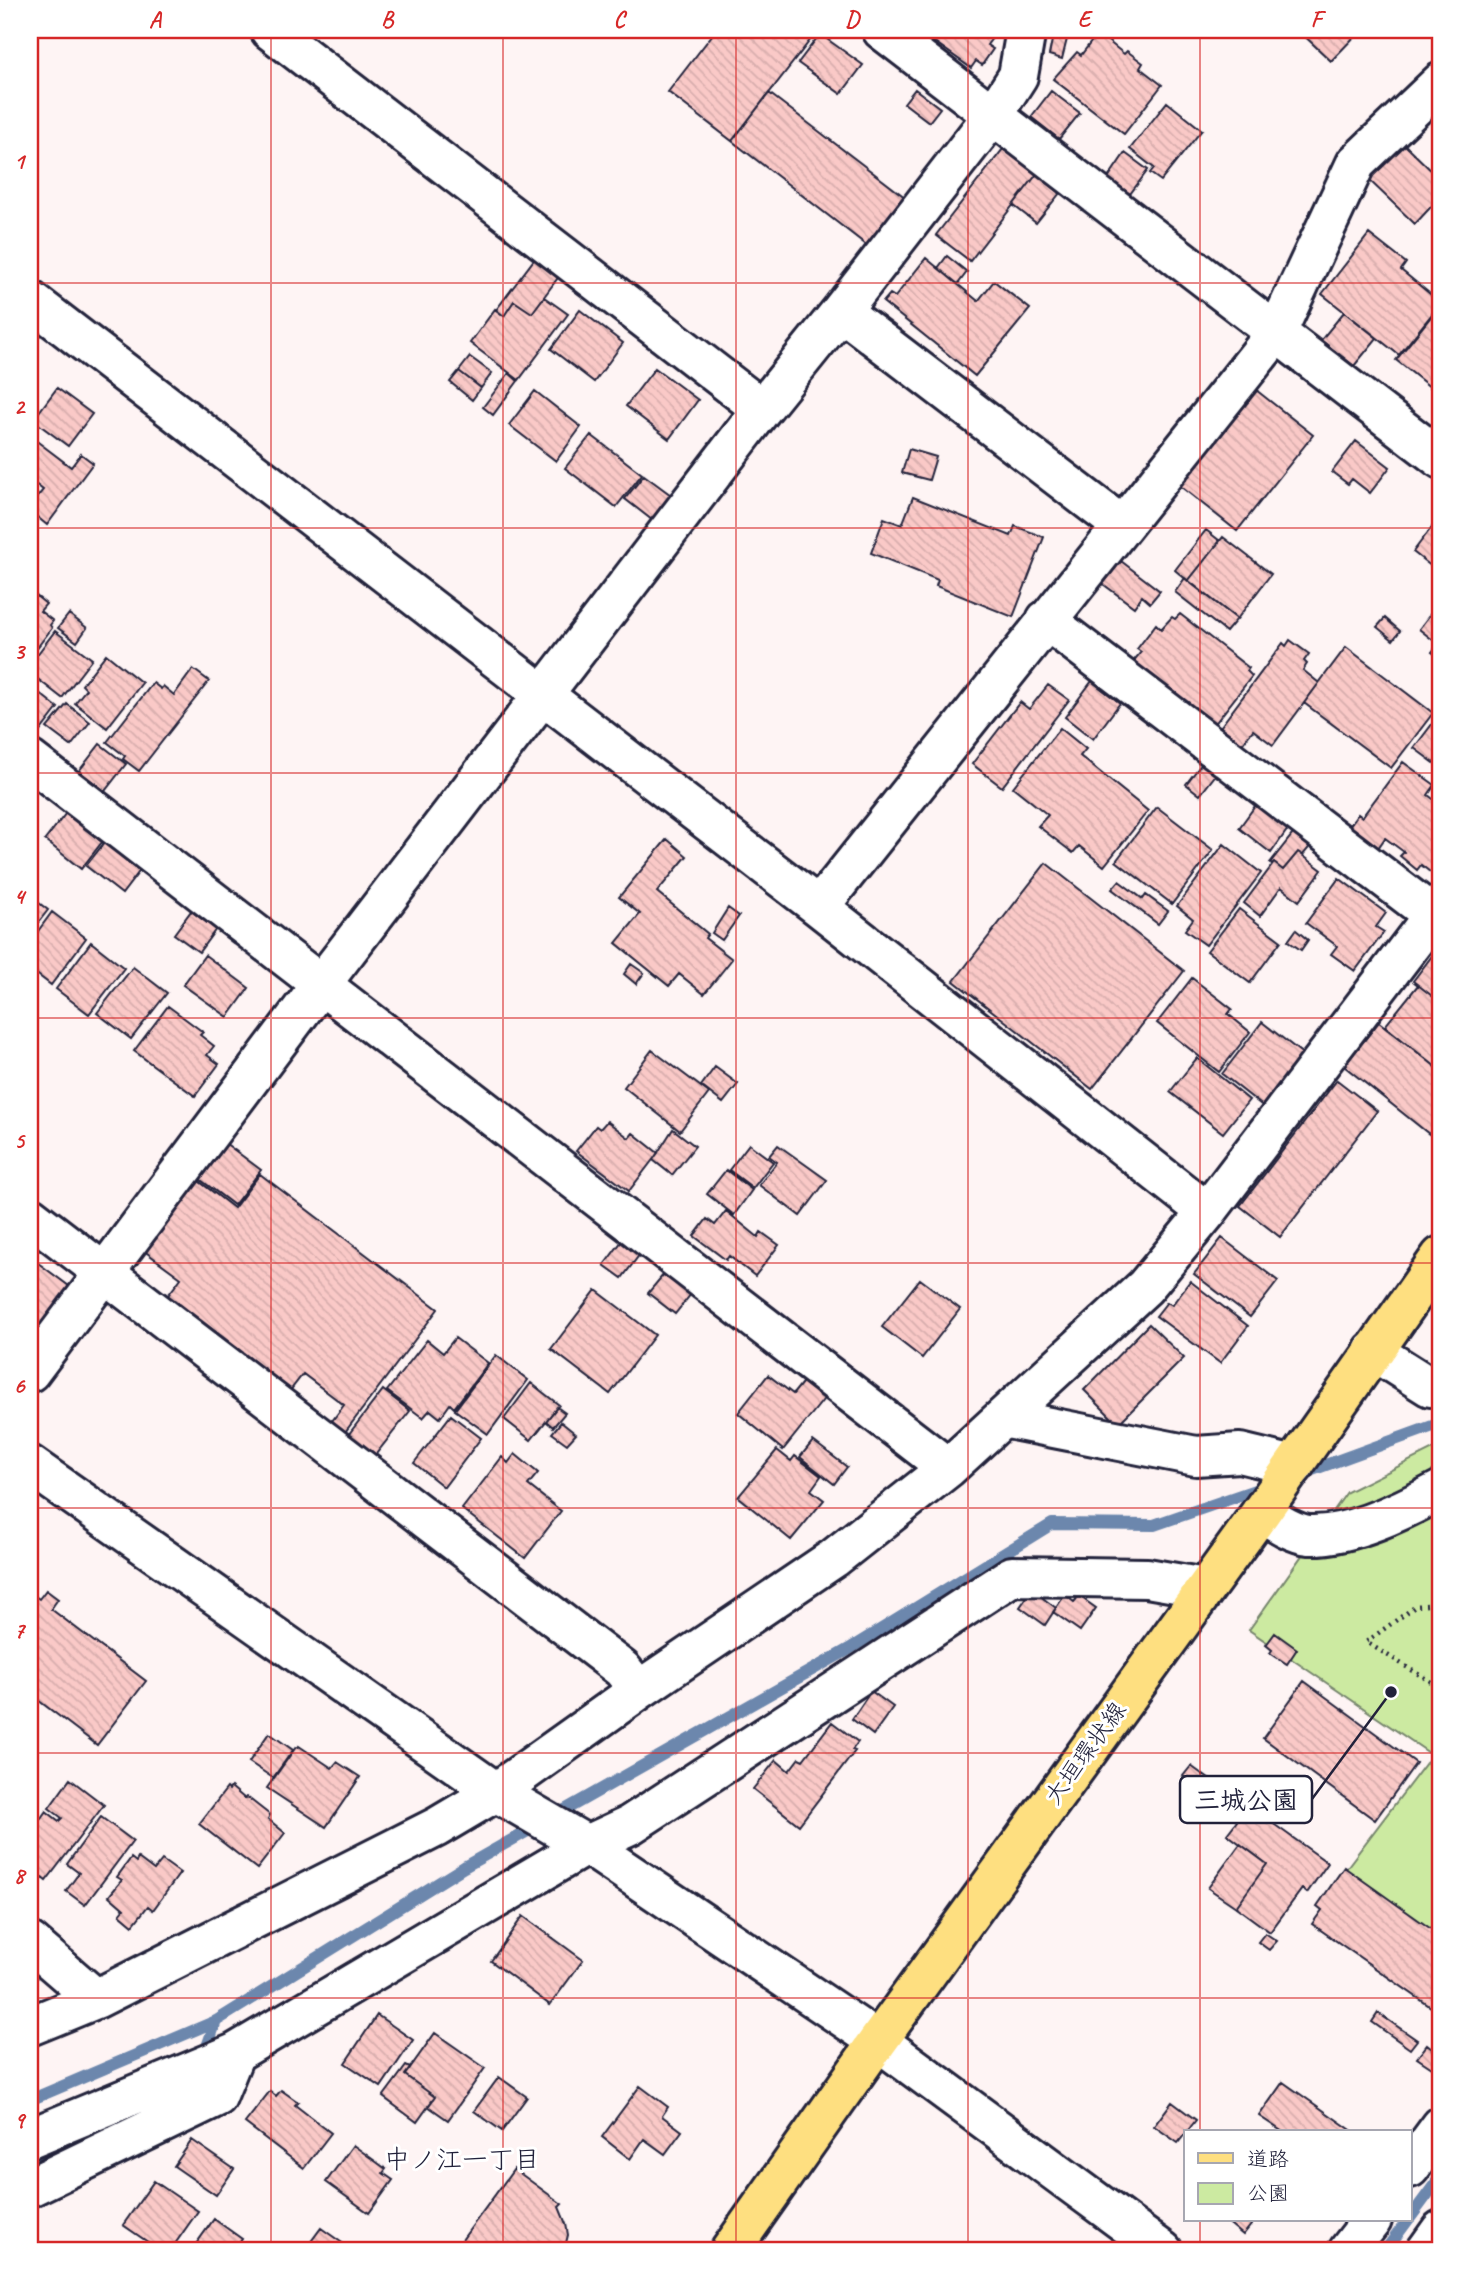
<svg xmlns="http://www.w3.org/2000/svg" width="1471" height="2281" font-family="Caveat,'Klee One',sans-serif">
<defs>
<pattern id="building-back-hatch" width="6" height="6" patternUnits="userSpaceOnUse" patternTransform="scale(1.75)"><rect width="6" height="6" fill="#fac9c7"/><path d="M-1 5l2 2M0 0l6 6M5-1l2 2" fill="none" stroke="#d6acac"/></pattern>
</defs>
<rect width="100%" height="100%" fill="#fef4f4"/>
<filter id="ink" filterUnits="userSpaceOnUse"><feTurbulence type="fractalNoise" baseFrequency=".0143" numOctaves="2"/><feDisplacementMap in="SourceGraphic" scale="14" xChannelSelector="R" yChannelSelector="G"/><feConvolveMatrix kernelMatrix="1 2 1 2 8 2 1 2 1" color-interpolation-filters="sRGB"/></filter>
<g filter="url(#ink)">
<!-- green -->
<path fill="#cceaa1" stroke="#77866e" stroke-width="2" d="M1441,1445V1943L1342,1874L1432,1755L1249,1630L1347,1492Z"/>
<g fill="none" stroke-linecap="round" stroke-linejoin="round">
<!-- stream -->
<path stroke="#6c87ad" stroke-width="12" d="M1301,1474L1441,1423
M203,2058L216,2021
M30,2100L216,2021L464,1867L849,1649L1052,1524L1154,1525L1267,1486
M30,2161L116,2123
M1410,2218L1441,2176
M1385,2251L1408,2220"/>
</g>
<!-- building -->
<path fill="url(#building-back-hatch)" stroke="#22223b" stroke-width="2" d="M716,30H818L732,141L668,92Z
M918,30H998L987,45L993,49L982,65L976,61L971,68Z
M1054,30L1069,31L1062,59L1049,55Z
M1298,30H1361L1331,61Z
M1098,33L1124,54L1127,51L1143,63L1140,68L1162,85L1124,134L1053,79L1077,52L1081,55Z
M820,34L863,65L841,94L798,63Z
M915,89L940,108L929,122L904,103Z
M1051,91L1080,113L1059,139L1031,117Z
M769,93L906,198L869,247L732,141Z
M1167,102L1202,130L1161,181L1150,173L1154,168L1130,149Z
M1403,143L1441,180V196L1415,224L1368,179Z
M1003,149L1037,174L970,261L936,235Z
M1125,153L1148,170L1130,194L1108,178Z
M1037,174L1060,193L1036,223L1013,205Z
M1369,234L1406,263L1401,270L1441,303L1399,355L1322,294Z
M947,256L967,272L958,284L938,268Z
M536,257L560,275L532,313L514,301L504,316L496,310Z
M926,258L978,301L994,281L1030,309L975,376L883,302L890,294L895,297Z
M544,297L568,314L519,380L470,343L495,309L504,316L514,301L532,313Z
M1441,304V383L1435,391L1396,360Z
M580,310L623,343L594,382L551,349Z
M1344,312L1377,338L1354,366L1321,340Z
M470,357L492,373L481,388L459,371Z
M655,368L698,400L669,439L626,406Z
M459,371L481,388L472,400L450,382Z
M509,373L518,381L493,415L483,407Z
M1251,386L1313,435L1237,531L1175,482Z
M57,388L92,414L68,446L33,420Z
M535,391L581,427L556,461L509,425Z
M591,435L642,474L616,507L565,468Z
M30,436L71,467L81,454L93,463L47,525L30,511V506L43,490L30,480Z
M1356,441L1390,467L1370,493L1352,479L1348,484L1332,472Z
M909,449L936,457L929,480L902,473Z
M644,475L671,495L652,520L625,499Z
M913,497L1011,536L1015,526L1044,537L1013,617L936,586L938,580L871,553L884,518L902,525Z
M1441,515V574L1413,552Z
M1206,530L1220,541L1188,581L1175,570Z
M1223,537L1271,574L1237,619L1188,581Z
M1121,561L1160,591L1150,603L1142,596L1134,607L1103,584Z
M1185,578L1237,619L1226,632L1175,592Z
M30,591L46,604L40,611L53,621L50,625L52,628L30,657Z
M1441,600V659L1432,652L1438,644L1419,629Z
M69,614L87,628L77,642L58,628Z
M1180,614L1249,668L1247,671L1252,676L1210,730L1132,663L1141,652L1137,649L1156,624L1161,629L1172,617L1175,619Z
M1385,618L1400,631L1393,640L1377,627Z
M55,631L92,659L62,698L30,673V664Z
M1290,640L1309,654L1304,661L1307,664L1303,670L1319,683L1273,745L1253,730L1237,751L1215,734L1283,643L1286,646Z
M1346,647L1433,713L1391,768L1304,703Z
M106,654L142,683L107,728L75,703L86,689L82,685Z
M193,669L209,681L139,771L123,759L125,756L107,742L153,683L161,689L163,686L174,695Z
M1092,681L1120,703L1093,739L1065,717Z
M1048,685L1069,700L1002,787L972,764L1020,702L1029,709Z
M33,688L58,708L38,734L30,727V692Z
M67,704L90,722L71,746L47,728Z
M1439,715L1441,717V768L1414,748Z
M1060,728L1086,749L1080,756L1148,811L1104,866L1079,846L1073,853L1038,826L1048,815L1013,787Z
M100,744L126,764L105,791L79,771Z
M1203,762L1217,773L1200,795L1186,784Z
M1403,762L1435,785L1428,795L1441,805V876L1439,879L1421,865L1417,870L1400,856L1404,852L1385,838L1374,854L1345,832L1358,814L1362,817Z
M1258,802L1290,826L1271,853L1239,828Z
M1157,807L1213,850L1172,904L1116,861Z
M66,813L102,842L81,869L45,840Z
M1296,830L1313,843L1303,855L1298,852L1283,870L1274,863L1272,865L1270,863Z
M667,839L687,856L657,892L708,934L705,938L732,959L704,994L679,974L669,986L616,943L640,914L619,897Z
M105,842L141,869L122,894L86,866Z
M1224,844L1261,873L1206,945L1185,930L1193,919L1177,906Z
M1298,852L1322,870L1299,901L1281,887L1260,916L1244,903L1274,863L1283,870Z
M1046,863L1184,971L1092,1089L954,981Z
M1339,878L1386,913L1376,927L1384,932L1355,971L1331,954L1337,946L1306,923Z
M1119,881L1143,899L1146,895L1168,911L1158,924L1112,889Z
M30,896L48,910L30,933Z
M728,908L739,916L722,940L712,933Z
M1239,909L1281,941L1250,983L1207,951Z
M191,911L216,929L199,952L174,934Z
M52,912L86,938L51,985L30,969V942Z
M1296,930L1308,940L1301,950L1288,941Z
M91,942L124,968L89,1014L56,989Z
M1441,944V1003L1413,981Z
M205,955L249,988L228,1017L183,985Z
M631,964L644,973L636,984L624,974Z
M133,967L167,993L131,1039L97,1013Z
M1192,978L1232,1009L1228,1014L1250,1032L1219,1072L1157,1023Z
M1418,985L1441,1003V1071L1385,1026Z
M168,1006L203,1032L200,1035L214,1046L207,1055L219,1064L195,1096L134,1051Z
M1262,1022L1304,1055L1264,1107L1222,1074Z
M1379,1022L1441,1071V1119L1429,1134L1344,1066Z
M652,1050L709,1093L680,1131L624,1087Z
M1197,1058L1249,1100L1223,1133L1170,1092Z
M715,1067L738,1084L723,1103L701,1086Z
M1337,1080L1377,1111L1280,1237L1240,1206Z
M607,1121L629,1138L633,1133L658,1153L629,1191L576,1151L596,1126L600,1129Z
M673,1129L695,1146L672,1175L653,1160Z
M225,1143L261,1170L234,1205L197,1177Z
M749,1144L773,1162L753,1188L729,1170Z
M778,1145L827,1180L800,1216L759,1185L777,1162L769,1156Z
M726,1170L752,1190L734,1215L707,1194Z
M260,1174L438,1309L342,1436L329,1425L344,1405L303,1374L289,1392L166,1298L181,1278L143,1250L196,1179L234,1208Z
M726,1211L758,1237L761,1232L779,1245L755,1276L729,1256L726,1260L694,1236L707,1219L715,1225Z
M625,1237L643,1250L622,1278L604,1265Z
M1222,1238L1278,1281L1250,1317L1194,1274Z
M30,1257L73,1289L37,1337L30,1332Z
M669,1268L695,1289L675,1314L648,1293Z
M920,1279L960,1309L922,1358L882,1327Z
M1190,1281L1248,1326L1220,1363L1156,1316L1167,1302L1172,1305Z
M596,1290L655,1335L610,1394L551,1349Z
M1149,1324L1184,1358L1118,1424L1084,1390Z
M455,1338L488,1363L454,1408L450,1404L440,1418L430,1410L423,1418L387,1391L427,1340L443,1353Z
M496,1355L528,1380L488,1434L455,1410Z
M810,1373L831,1390L783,1450L738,1413L768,1375L793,1394Z
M531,1383L559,1405L531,1440L504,1419Z
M383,1390L410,1411L372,1459L345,1439Z
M557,1407L565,1413L553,1427L546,1421Z
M451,1415L481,1438L444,1487L414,1463Z
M561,1422L576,1434L567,1444L552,1433Z
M813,1441L847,1467L834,1484L800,1457Z
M777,1450L791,1461L795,1456L821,1476L811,1490L824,1500L791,1540L738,1497Z
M515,1454L538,1473L528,1485L561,1511L525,1558L462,1509L502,1457L508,1463Z
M46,1590L58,1599L51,1609L146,1681L97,1745L30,1694V1597L32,1594L39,1599Z
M1032,1590L1056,1608L1045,1625L1020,1607Z
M1065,1595L1074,1602L1079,1596L1096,1608L1080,1631L1053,1612Z
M1275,1633L1297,1649L1287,1664L1270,1653L1272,1650L1266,1645Z
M1304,1681L1416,1763L1375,1820L1263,1738Z
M871,1691L893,1707L873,1735L852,1719Z
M832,1722L858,1742L852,1750L855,1751L799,1825L753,1789L776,1760L789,1771L799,1758L803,1760Z
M269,1733L293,1750L273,1778L249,1762Z
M299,1746L332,1768L337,1762L360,1777L326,1827L267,1788L296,1747L298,1748Z
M1191,1766L1213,1782L1205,1793L1183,1776Z
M70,1779L104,1805L46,1881L30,1868V1833L46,1811L59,1821L62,1818L49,1808Z
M231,1787L245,1799L247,1797L270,1815L268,1819L285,1833L257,1869L199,1824L227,1788L229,1790Z
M1243,1802L1328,1863L1307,1893L1302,1889L1270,1932L1236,1907L1267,1864L1227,1834L1237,1821L1232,1817Z
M101,1817L133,1841L85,1905L66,1891L79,1873L67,1864Z
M1240,1844L1267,1864L1236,1907L1208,1888Z
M131,1858L136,1862L138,1858L154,1870L162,1860L180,1873L153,1910L148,1906L133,1925L120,1914L124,1909L109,1896L122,1880L117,1877Z
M1344,1867L1441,1936V2014L1312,1924L1322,1910L1317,1906Z
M523,1916L583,1960L550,2005L491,1961Z
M1265,1933L1277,1941L1269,1950L1258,1942Z
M1378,2013L1417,2040L1410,2049L1372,2022Z
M377,2015L413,2040L381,2087L345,2063Z
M435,2033L485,2068L448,2120L428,2106L435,2097L405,2075Z
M1427,2045L1441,2056V2074L1417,2058Z
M406,2066L410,2068L405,2075L435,2097L417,2122L383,2097Z
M499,2077L527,2097L502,2131L474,2111Z
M1283,2082L1354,2132H1283L1259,2116Z
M640,2086L668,2107L662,2116L682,2131L665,2154L644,2139L630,2159L602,2137Z
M281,2090L298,2102L295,2105L331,2133L304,2168L245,2123L270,2091L276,2096Z
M1172,2102L1196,2120L1178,2143L1154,2126Z
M192,2140L234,2169L216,2195L174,2166Z
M353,2145L386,2169L383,2173L393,2180L369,2213L326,2182Z
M514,2169L562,2204L559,2207L566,2224L568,2235L564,2251H454Z
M154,2181L198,2211L170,2251H161L123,2225Z
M214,2219L242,2239L240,2242L253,2251H191Z
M1225,2220H1255L1243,2235Z
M321,2228L348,2247L346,2251H304Z"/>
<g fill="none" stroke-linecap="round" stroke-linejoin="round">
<!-- minor casing -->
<g stroke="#22223b" stroke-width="44">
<path id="minor" d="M270,30L762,409
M882,30L1441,459
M30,300L819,907L1207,1212
M841,311L1121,525
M1046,620L1441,921
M30,760L948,1468
M819,907L1277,332L1356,163L1441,82
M30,1216L622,1669L639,1690
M1373,1351L1430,1387L1441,1383
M30,1372L322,983L762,409L841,311L993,115L1018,76L1026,30
M1003,1418L1196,1456L1240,1453L1294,1466
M30,1465L496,1792L587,1845L878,2041L1163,2251
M1261,1512C1275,1521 1292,1533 1309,1535C1350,1537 1406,1509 1441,1490
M30,1942L96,1999
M30,2026L96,1999L437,1827L496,1792L639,1690L834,1558L948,1468L1145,1287L1207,1212L1441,905
M30,2138L235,2053
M1410,2168L1441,2126
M30,2187L217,2097L235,2053L587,1845L630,1825L1012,1576L1147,1578L1205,1588
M1348,2251L1372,2220
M1426,2251L1441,2230"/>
</g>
<!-- major casing -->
<g stroke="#22223b" stroke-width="44">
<path id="major" d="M730,2251L878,2041L1261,1512L1441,1256"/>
</g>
<!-- path -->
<path stroke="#22223b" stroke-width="4.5" stroke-dasharray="2 5" stroke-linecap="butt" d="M1441,1604L1416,1606L1366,1642L1441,1688"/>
<!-- minor -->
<use href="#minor" stroke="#fff" stroke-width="38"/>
<!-- major -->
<use href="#major" stroke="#fedf80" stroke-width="38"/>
</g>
</g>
<!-- grid -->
<path fill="none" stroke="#d62828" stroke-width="2" stroke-opacity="0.55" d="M271,30V2251M503,30V2251M736,30V2251M968,30V2251M1200,30V2132M30,283H1441M30,528H1441M30,773H1441M30,1018H1441M30,1263H1441M30,1508H1441M30,1753H1441M30,1998H1441M1200,2220V2251"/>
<g text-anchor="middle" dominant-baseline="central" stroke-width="6" stroke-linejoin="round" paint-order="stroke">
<!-- street labels -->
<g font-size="24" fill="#22223b" stroke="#fff">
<text transform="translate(1085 1753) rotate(-54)">大垣環状線</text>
</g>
<!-- neighbourhood labels -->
<g font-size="26" fill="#22223b" stroke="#fff">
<text x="462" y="2159">中ノ江一丁目</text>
</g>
</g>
<!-- callouts -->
<path fill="none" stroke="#22223b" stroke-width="2.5" d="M1391 1692L1312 1799"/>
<circle fill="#22223b" stroke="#fff" stroke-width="2.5" cx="1391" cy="1692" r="7"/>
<rect fill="#fff" stroke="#22223b" stroke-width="2.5" x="1180" y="1776" width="132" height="47" rx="7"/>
<g font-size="26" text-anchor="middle" font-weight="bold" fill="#22223b">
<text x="1246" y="1809">三城公園</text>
</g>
<!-- margin -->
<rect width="1471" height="2281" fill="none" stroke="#fff" stroke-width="77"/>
<!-- legend -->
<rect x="1184" y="2130" width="228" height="91" fill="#ffffff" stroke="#a7a7b1" stroke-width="2"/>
<rect x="1198" y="2153" width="35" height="10" fill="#fedf80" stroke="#a7a7b1" stroke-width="2"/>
<text x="1247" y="2166" font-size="21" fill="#22223b">道路</text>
<rect x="1198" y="2183" width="35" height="21" fill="#cceaa1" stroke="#a7a7b1" stroke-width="2"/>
<text x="1247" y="2200" font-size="21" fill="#22223b">公園</text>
<rect x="38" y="38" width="1394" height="2204" fill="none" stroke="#d62828" stroke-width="2.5"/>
<g font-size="23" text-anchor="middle" font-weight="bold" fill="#d62828">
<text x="155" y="27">A</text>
<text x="387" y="27">B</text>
<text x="619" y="27">C</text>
<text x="852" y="27">D</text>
<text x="1084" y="27">E</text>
<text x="1316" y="27">F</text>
<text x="19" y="169">1</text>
<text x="19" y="414">2</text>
<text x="19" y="659">3</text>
<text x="19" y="904">4</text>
<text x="19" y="1148">5</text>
<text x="19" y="1393">6</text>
<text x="19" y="1638">7</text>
<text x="19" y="1883">8</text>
<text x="19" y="2128">9</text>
</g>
</svg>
